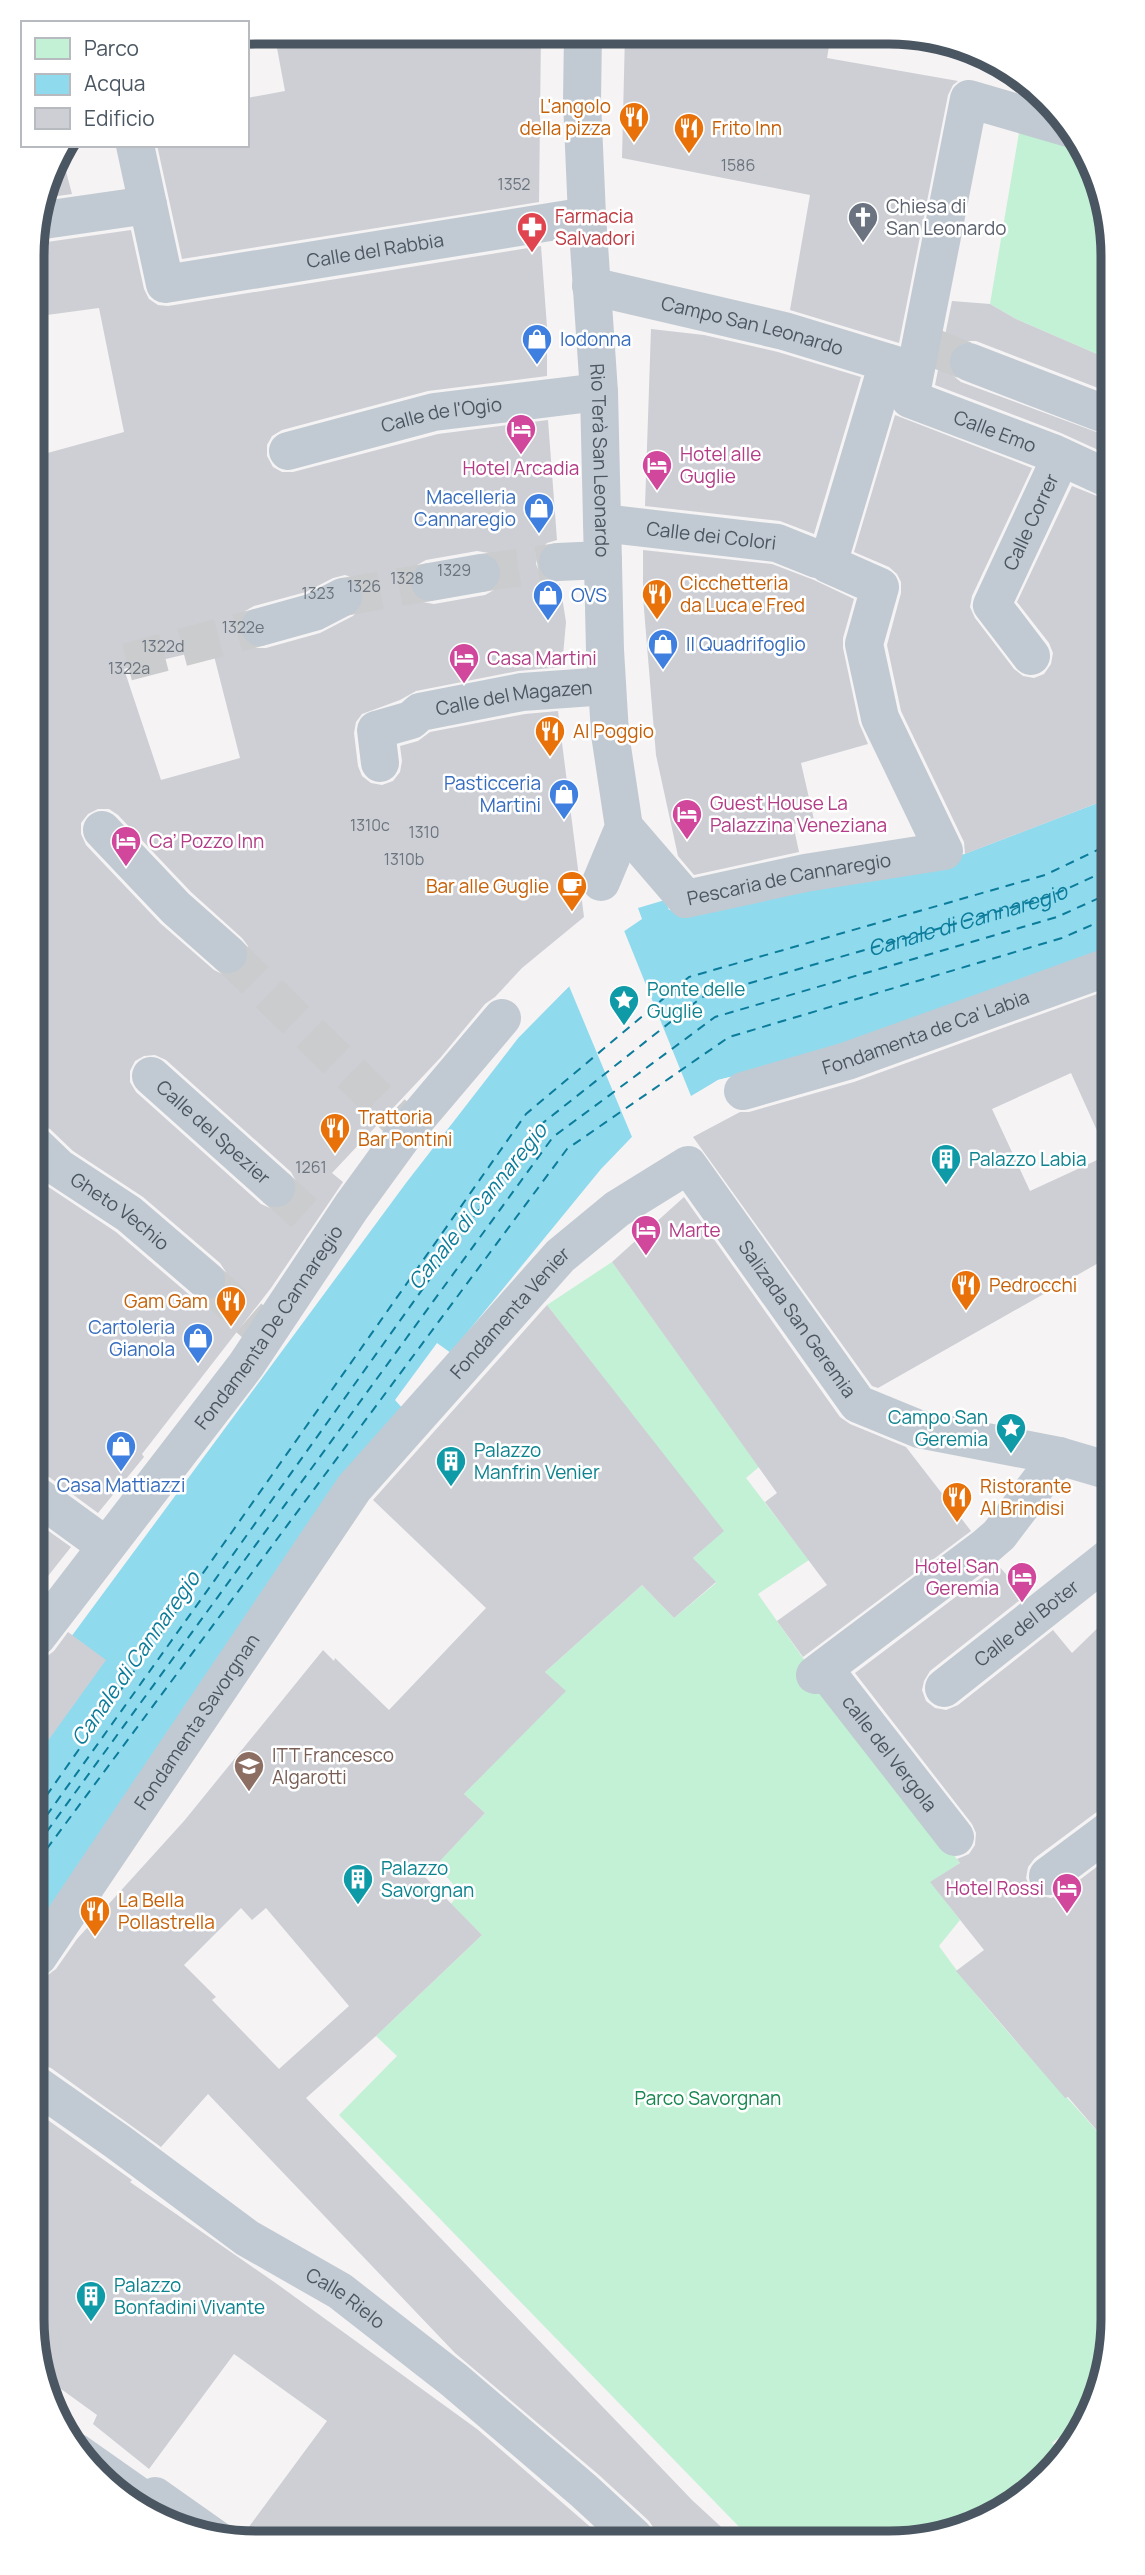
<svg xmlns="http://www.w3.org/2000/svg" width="1145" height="2575" font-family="Manrope,sans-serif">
<rect width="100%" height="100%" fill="#f5f3f3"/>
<!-- green -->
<path fill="#c3f1d5" d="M1020,127L1084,145L1106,197V358L1016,319L990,304Z
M612,1262L759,1467L746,1478L809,1560L758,1594L815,1675L960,1863L931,1882L960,1920L939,1946C990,2018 1054,2081 1112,2148L1113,2335L1097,2405L1093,2411L1052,2443L1066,2457L1014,2506L948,2536L749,2537L339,2115L397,2056L376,2036L482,1935L451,1904L460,1892L436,1865L485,1813L464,1794L565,1691L545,1672L642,1585L674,1618L716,1583L693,1558L723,1531L547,1305Z"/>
<!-- water -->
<path fill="#90daee" d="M1108,799V955L770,1067L718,1080L632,1137L601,1169L344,1483L38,1930L37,1683L406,1183L519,1037L623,932L642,919L638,908L665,900L669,910L807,879L959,856Z"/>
<!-- pier -->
<path fill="#f5f3f3" d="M623,928L691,1096L718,1080L734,1076L736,1079L719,1083L693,1100L635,1140L619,1157L616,1154L632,1137L569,986L519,1037L517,1034Z
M437,1343L451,1353L404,1410L395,1400Z"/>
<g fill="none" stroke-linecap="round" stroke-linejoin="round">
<!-- ferry -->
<g stroke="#0c7c9b" stroke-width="2" stroke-dasharray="9 7" stroke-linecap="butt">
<path d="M37,1809L526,1114L689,977L1045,875L1108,845"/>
<path id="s1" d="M37,1829L539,1126L702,997L1051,896L1108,870"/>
<path d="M37,1845L553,1137L715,1017L1057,917L1108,894"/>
<path d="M37,1862L567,1149L729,1037L1062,938L1108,918"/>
</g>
</g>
<!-- building -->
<path fill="#cdcfd5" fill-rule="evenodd" d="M274,32L541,33L539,202L182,259L157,145H247V98L285,91Z
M625,34L831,35L827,58L958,81L953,85L948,95L899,343L790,310L810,195L622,158Z
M60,149L72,194L43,198L55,156Z
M131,230L144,289L149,299L158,305L168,306L541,246L547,327V376L428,391L282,430L272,436L267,445V456L273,467L282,472H293L438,434L548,420L557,540L547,543L539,551L536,564L540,574L547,581L560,584L566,622L562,667L518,671L416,691L400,700L362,714L356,722L354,733L358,766L362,776L371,783L382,785L393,781L400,772L402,761L400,746L418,741L430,732L525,714L558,711L584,917L522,968L495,997L485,1004L441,1057L332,1173L343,1182L271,1288L142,1454L144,1457L98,1513L49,1477L36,1474L35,1175L47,1186L116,1232L192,1297L203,1302L214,1300L223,1294L228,1283L226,1272L220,1263L143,1197L73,1151L50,1129L35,1124L33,457L124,432L99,308L32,317V242L40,243ZM477,551L489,553L498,560L502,569V580L494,590L485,595L434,604L422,602L413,595L409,586V575L417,565L426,560ZM345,575L354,578L362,586L365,597L362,608L353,616L320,633L266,648H254L244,642L239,632V622L245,611L254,606L306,592L333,578ZM212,648L240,758L161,780L124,669ZM98,809H109L118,815L191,892L242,938L248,946L249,958L244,969L234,975H224L214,970L160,923L86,845L81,834V823L88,814ZM155,1055L166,1060L291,1172L296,1181L297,1192L292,1203L283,1208L272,1209L261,1204L136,1092L130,1082V1071L135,1061L144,1056Z
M952,301L990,304L1016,319L1106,358V391L976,341H965L956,345L949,354L947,365L952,375L961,382L1107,436V454L1061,433L935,385Z
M651,329L704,335L778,352L861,377L814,534L780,521L645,506Z
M895,415L1032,468L972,596L970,607L975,618L1014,669L1023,676L1034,678L1044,674L1051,664L1053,653L1049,643L1017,602L1072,486L1107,500L1108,799L965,854L964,842L901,711L887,645L901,593V582L897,574L889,567L854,552Z
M643,550L772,564L814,580L854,599L843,638V648L859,723L868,744L801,763L814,820L793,824L799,852L694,875L678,856L656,755L643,597Z
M1108,990L1109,1257L878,1388L872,1386L693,1137L740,1112H749L854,1082ZM1071,1073L1108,1155L1030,1191L992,1109Z
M684,1197L840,1417L850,1424L906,1447L971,1531L803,1657L777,1621L827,1585L765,1502L777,1493L612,1262Z
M547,1305L724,1531L693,1558L716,1582L674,1618L642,1585L545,1672L566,1691L464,1794L485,1813L425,1877L482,1935L376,2036L306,2098L692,2500L732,2537H655V2530L649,2521L599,2475L455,2353L208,2094L161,2147L51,2068L38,2064V1986L45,1977L56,1969L77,1939L184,1821L323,1650L334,1661L335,1658L389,1710L486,1608L373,1500ZM241,1908L252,1920L266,1908L349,2006L279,2069L212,2000L216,1997L184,1965Z
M36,1522L71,1547L37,1590Z
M998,1565L1025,1596L930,1671L924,1681L922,1690L926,1701L935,1708L946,1710L958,1705L1053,1630L1072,1653L1111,1615V1808L1098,1811L1035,1858L1028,1867L1026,1878L1031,1890L1040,1896L1051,1898L1061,1894L1111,1856L1112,2148L1068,2097L1065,2098L956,1971L984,1950L930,1882L960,1863L957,1859L969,1854L975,1845L976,1833L972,1824L855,1673Z
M68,1632L106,1660L37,1756V1658L46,1657L54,1651Z
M38,2113L132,2180L130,2182L277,2284L477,2429L602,2537L240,2539L327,2421L234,2354L149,2469L93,2424L97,2415L39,2373Z"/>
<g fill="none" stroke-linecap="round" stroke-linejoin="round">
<!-- pedestrian-tunnel -->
<path stroke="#caccce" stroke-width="38" stroke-dasharray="38 19" stroke-linecap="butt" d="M929,346L969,362
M481,573L558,562
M343,597L430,582
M127,662L260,627
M228,954L408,1129
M276,1188L332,1238
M206,1280L267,1334"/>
<!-- pedestrian -->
<g stroke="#c1cad2" stroke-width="38">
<path id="s2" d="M583,34L582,101L587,216L599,392L605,650L610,734L624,827L601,882"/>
<path id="s3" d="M1072,129L969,99L910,399L1053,453L1107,478"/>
<path id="s4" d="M135,145L165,284L587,216"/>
<path d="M37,221L148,205"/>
<path id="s5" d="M591,286L784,331L912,370"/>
<path d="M969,362L1107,415"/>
<path id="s6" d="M288,451L434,412L599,392"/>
<path id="s7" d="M602,523L777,543L817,559"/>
<path d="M558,562L603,560"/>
<path d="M430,582L481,573"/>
<path d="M260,627L314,612L343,597"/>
<path id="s8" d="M1031,656L992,605L1061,457"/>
<path id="s9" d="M380,763L376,730L411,720L420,712L522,692L607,686"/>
<path id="s10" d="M624,827L686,899L805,873L944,851L880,718L864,644L880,587L828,564L888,363"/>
<path d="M102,830L176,908L228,954"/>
<path id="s11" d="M151,1076L276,1188"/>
<path id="s12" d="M743,1091L847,1061L1108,967"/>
<path id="s13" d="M35,1145L59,1168L129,1214L206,1280"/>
<path d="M36,1495L106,1546"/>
<path id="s14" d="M37,1637L246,1365L352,1206L408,1129L502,1018"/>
<path id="s15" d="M824,1669L955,1837"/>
<path d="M815,1675L984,1548L999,1535L1059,1456"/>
<path id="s16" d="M944,1688L1110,1557"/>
<path d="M1048,1876L1111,1829"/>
<path id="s17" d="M38,1957L354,1488L560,1256L617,1209L688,1165L858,1404L919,1429L1059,1456L1110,1471"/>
<path id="s18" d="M38,2086L118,2142L247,2238L340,2291L454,2380L584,2491L634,2537"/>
<path d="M76,2452L150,2504"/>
<path d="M148,2508L155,2496L216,2539"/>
</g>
</g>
<!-- icons -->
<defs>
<g id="restaurant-pin" transform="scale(1.575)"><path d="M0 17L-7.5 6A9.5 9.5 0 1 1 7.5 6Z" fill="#e8710a" stroke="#fff"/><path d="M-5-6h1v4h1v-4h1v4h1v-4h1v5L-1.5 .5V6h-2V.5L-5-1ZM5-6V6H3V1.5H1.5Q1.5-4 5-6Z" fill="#fff"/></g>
<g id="church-pin" transform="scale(1.575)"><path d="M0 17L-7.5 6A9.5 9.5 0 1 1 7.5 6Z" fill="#6b7280" stroke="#fff"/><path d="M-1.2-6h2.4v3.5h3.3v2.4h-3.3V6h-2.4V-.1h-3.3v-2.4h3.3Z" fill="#fff"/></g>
<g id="pharmacy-pin" transform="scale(1.575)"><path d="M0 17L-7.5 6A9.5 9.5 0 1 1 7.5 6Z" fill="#e0444e" stroke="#fff"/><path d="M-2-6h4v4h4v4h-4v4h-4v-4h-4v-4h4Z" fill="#fff"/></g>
<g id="shop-pin" transform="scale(1.575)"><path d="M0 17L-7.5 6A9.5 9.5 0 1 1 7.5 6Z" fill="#3f7fe0" stroke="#fff"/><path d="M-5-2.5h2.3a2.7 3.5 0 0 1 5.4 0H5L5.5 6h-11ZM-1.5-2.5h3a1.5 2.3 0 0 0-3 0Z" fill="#fff"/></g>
<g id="hotel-pin" transform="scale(1.575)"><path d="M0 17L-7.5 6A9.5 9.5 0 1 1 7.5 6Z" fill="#d1479c" stroke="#fff"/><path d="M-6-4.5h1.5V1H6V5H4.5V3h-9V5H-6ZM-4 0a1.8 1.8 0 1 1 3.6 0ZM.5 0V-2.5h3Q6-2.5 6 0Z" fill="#fff"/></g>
<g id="cafe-pin" transform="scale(1.575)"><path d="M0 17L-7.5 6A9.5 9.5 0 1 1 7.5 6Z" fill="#e8710a" stroke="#fff"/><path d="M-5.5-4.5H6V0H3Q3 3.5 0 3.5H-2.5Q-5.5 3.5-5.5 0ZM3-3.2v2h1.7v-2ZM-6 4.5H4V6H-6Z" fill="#fff"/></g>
<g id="sight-pin" transform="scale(1.575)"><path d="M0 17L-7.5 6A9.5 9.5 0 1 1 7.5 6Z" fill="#0f9aa8" stroke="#fff"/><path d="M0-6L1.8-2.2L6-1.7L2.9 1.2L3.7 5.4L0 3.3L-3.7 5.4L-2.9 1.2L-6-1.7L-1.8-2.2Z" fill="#fff"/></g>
<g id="building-pin" transform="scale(1.575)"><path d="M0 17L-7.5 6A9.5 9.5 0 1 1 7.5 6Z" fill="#0f9aa8" stroke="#fff"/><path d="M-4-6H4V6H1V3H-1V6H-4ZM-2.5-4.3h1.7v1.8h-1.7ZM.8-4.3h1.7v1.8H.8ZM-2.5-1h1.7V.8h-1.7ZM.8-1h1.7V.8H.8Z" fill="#fff"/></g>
<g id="school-pin" transform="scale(1.575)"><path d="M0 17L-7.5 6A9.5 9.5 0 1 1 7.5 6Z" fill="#8d6e63" stroke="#fff"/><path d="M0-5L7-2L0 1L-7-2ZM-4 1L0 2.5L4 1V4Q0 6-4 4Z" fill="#fff"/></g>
</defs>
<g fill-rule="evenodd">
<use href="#restaurant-pin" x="634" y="117"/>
<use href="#restaurant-pin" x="689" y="128"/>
<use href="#church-pin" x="863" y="217"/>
<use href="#pharmacy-pin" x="532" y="227"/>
<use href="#shop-pin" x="537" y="339"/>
<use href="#hotel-pin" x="521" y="429"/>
<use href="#hotel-pin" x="657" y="465"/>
<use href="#shop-pin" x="539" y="508"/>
<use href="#restaurant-pin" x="657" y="594"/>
<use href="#shop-pin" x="548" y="595"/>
<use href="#shop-pin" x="663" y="644"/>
<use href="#hotel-pin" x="464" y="658"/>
<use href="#restaurant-pin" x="550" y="731"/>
<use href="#shop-pin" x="564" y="794"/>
<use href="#hotel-pin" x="687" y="814"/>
<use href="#hotel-pin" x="126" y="841"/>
<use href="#cafe-pin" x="572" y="886"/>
<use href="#sight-pin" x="624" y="1000"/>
<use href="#restaurant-pin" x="335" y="1128"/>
<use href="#building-pin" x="946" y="1159"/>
<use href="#hotel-pin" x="646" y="1230"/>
<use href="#restaurant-pin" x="966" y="1285"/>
<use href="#restaurant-pin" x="231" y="1301"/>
<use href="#shop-pin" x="198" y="1338"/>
<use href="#sight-pin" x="1011" y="1428"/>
<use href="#shop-pin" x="121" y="1446"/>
<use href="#building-pin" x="451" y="1461"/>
<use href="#restaurant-pin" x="957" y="1497"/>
<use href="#hotel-pin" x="1022" y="1577"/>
<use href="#school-pin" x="249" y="1766"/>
<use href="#building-pin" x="358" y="1879"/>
<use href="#hotel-pin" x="1067" y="1888"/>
<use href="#restaurant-pin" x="95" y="1911"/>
<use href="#building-pin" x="91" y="2296"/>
</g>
<g text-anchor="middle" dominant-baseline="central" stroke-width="5" stroke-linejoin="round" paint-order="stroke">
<!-- number labels -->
<g font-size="16" fill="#6b747e">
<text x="738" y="165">1586</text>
<text x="514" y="184">1352</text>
<text x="454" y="570">1329</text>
<text x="407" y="578">1328</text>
<text x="364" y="586">1326</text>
<text x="318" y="593">1323</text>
<text x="243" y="627">1322e</text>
<text x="163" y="646">1322d</text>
<text x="129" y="668">1322a</text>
<text x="370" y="825">1310c</text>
<text x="424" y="832">1310</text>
<text x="404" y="859">1310b</text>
<text x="311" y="1167">1261</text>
</g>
<!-- food labels -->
<g font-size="19" fill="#c56008" stroke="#fff" text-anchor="start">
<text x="611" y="106" text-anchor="end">L'angolo<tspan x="611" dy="22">della pizza</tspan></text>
<text x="712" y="128">Frito Inn</text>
<text x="680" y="583">Cicchetteria<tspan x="680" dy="22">da Luca e Fred</tspan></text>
<text x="573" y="731">Al Poggio</text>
<text x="549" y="886" text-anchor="end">Bar alle Guglie</text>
<text x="358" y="1117">Trattoria<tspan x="358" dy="22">Bar Pontini</tspan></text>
<text x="989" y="1285">Pedrocchi</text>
<text x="208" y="1301" text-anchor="end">Gam Gam</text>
<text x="980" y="1486">Ristorante<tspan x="980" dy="22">Al Brindisi</tspan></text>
<text x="118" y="1900">La Bella<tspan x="118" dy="22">Pollastrella</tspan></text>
</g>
<!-- worship labels -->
<g font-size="19" fill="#5b616d" stroke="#fff" text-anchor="start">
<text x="886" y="206">Chiesa di<tspan x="886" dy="22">San Leonardo</tspan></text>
</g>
<!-- health labels -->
<g font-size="19" fill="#be3a42" stroke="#fff" text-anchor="start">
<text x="555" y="216">Farmacia<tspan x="555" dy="22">Salvadori</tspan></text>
</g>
<!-- street labels -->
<g font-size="19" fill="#4a5661" stroke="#fff">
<text stroke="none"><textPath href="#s4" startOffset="355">Calle del Rabbia</textPath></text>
<text stroke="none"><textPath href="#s5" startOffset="166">Campo San Leonardo</textPath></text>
<text stroke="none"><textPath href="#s6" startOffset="158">Calle de l'Ogio</textPath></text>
<text stroke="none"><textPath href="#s3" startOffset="504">Calle Emo</textPath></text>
<text stroke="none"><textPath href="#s2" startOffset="427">Rio Terà San Leonardo</textPath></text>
<text stroke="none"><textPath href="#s8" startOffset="156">Calle Correr</textPath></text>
<text stroke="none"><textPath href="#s7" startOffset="110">Calle dei Colori</textPath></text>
<text stroke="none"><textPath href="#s9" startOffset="177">Calle del Magazen</textPath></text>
<text stroke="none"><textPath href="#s10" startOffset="200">Pescaria de Cannaregio</textPath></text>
<text stroke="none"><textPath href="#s12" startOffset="192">Fondamenta de Ca' Labia</textPath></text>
<text stroke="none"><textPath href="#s11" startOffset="84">Calle del Spezier</textPath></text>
<text stroke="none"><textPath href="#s13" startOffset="108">Gheto Vechio</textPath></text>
<text stroke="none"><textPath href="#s17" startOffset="800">Fondamenta Venier</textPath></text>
<text stroke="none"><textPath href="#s17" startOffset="1222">Salizada San Geremia</textPath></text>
<text stroke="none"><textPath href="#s14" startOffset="387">Fondamenta De Cannaregio</textPath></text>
<text stroke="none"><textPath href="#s16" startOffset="105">Calle del Boter</textPath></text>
<text stroke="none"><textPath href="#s17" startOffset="284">Fondamenta Savorgnan</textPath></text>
<text stroke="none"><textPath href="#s15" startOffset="107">calle del Vergola</textPath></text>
<text stroke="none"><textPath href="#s18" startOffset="374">Calle Rielo</textPath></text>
</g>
<!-- shop labels -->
<g font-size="19" fill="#366cbe" stroke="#fff" text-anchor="start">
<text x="560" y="339">Iodonna</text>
<text x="516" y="497" text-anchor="end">Macelleria<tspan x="516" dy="22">Cannaregio</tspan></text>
<text x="571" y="595">OVS</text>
<text x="686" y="644">Il Quadrifoglio</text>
<text x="541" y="783" text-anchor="end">Pasticceria<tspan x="541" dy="22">Martini</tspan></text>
<text x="175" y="1327" text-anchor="end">Cartoleria<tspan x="175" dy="22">Gianola</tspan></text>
<text x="121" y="1485" text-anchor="middle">Casa Mattiazzi</text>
</g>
<!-- hotel labels -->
<g font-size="19" fill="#b23c85" stroke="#fff" text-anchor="start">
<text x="680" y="454">Hotel alle<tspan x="680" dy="22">Guglie</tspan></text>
<text x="521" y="468" text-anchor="middle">Hotel Arcadia</text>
<text x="487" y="658">Casa Martini</text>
<text x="710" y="803">Guest House La<tspan x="710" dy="22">Palazzina Veneziana</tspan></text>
<text x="149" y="841">Ca’ Pozzo Inn</text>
<text x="669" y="1230">Marte</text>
<text x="999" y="1566" text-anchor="end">Hotel San<tspan x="999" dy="22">Geremia</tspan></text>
<text x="1044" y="1888" text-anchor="end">Hotel Rossi</text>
</g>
<!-- culture labels -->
<g font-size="19" fill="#0d838f" stroke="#fff" text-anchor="start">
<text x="647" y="989">Ponte delle<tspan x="647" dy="22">Guglie</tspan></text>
<text x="969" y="1159">Palazzo Labia</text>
<text x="988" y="1417" text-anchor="end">Campo San<tspan x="988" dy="22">Geremia</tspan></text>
<text x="474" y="1450">Palazzo<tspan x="474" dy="22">Manfrin Venier</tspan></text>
<text x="381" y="1868">Palazzo<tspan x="381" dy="22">Savorgnan</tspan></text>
<text x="114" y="2285">Palazzo<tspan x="114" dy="22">Bonfadini Vivante</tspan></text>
</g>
<!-- education labels -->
<g font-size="19" fill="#785e54" stroke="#fff" text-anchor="start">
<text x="272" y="1755">ITT Francesco<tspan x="272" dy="22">Algarotti</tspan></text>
</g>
<!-- park labels -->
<g font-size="19" fill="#17864f" stroke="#fff">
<text x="708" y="2098">Parco Savorgnan</text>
</g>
<!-- water labels -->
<g font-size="21" font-style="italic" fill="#0c7c9b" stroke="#fff">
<text stroke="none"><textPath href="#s1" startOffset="1348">Canale di Cannaregio</textPath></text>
<text transform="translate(477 1206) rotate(-51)">Canale di Cannaregio</text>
<text transform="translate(135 1658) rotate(-55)">Canale di Cannaregio</text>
</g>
</g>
<!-- crop -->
<path d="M0 0H1145V2575H0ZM256 44H889A212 212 0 0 1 1101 256V2319A212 212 0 0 1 889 2531H256A212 212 0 0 1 44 2319V256A212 212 0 0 1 256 44Z" fill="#fff" fill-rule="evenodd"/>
<path fill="none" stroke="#4a5661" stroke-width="9" d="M256 44H889A212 212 0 0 1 1101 256V2319A212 212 0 0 1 889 2531H256A212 212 0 0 1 44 2319V256A212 212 0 0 1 256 44Z"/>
<!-- legend -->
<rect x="21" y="21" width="228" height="126" fill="#ffffff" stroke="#b7bbc0" stroke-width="2"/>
<rect x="35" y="38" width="35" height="21" fill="#c3f1d5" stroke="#b7bbc0" stroke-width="2"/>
<text x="84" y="56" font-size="21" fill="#4a5661">Parco</text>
<rect x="35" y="74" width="35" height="21" fill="#90daee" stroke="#b7bbc0" stroke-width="2"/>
<text x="84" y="91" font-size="21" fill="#4a5661">Acqua</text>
<rect x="35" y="108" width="35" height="21" fill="#cdcfd5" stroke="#b7bbc0" stroke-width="2"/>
<text x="84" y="126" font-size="21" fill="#4a5661">Edificio</text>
</svg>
